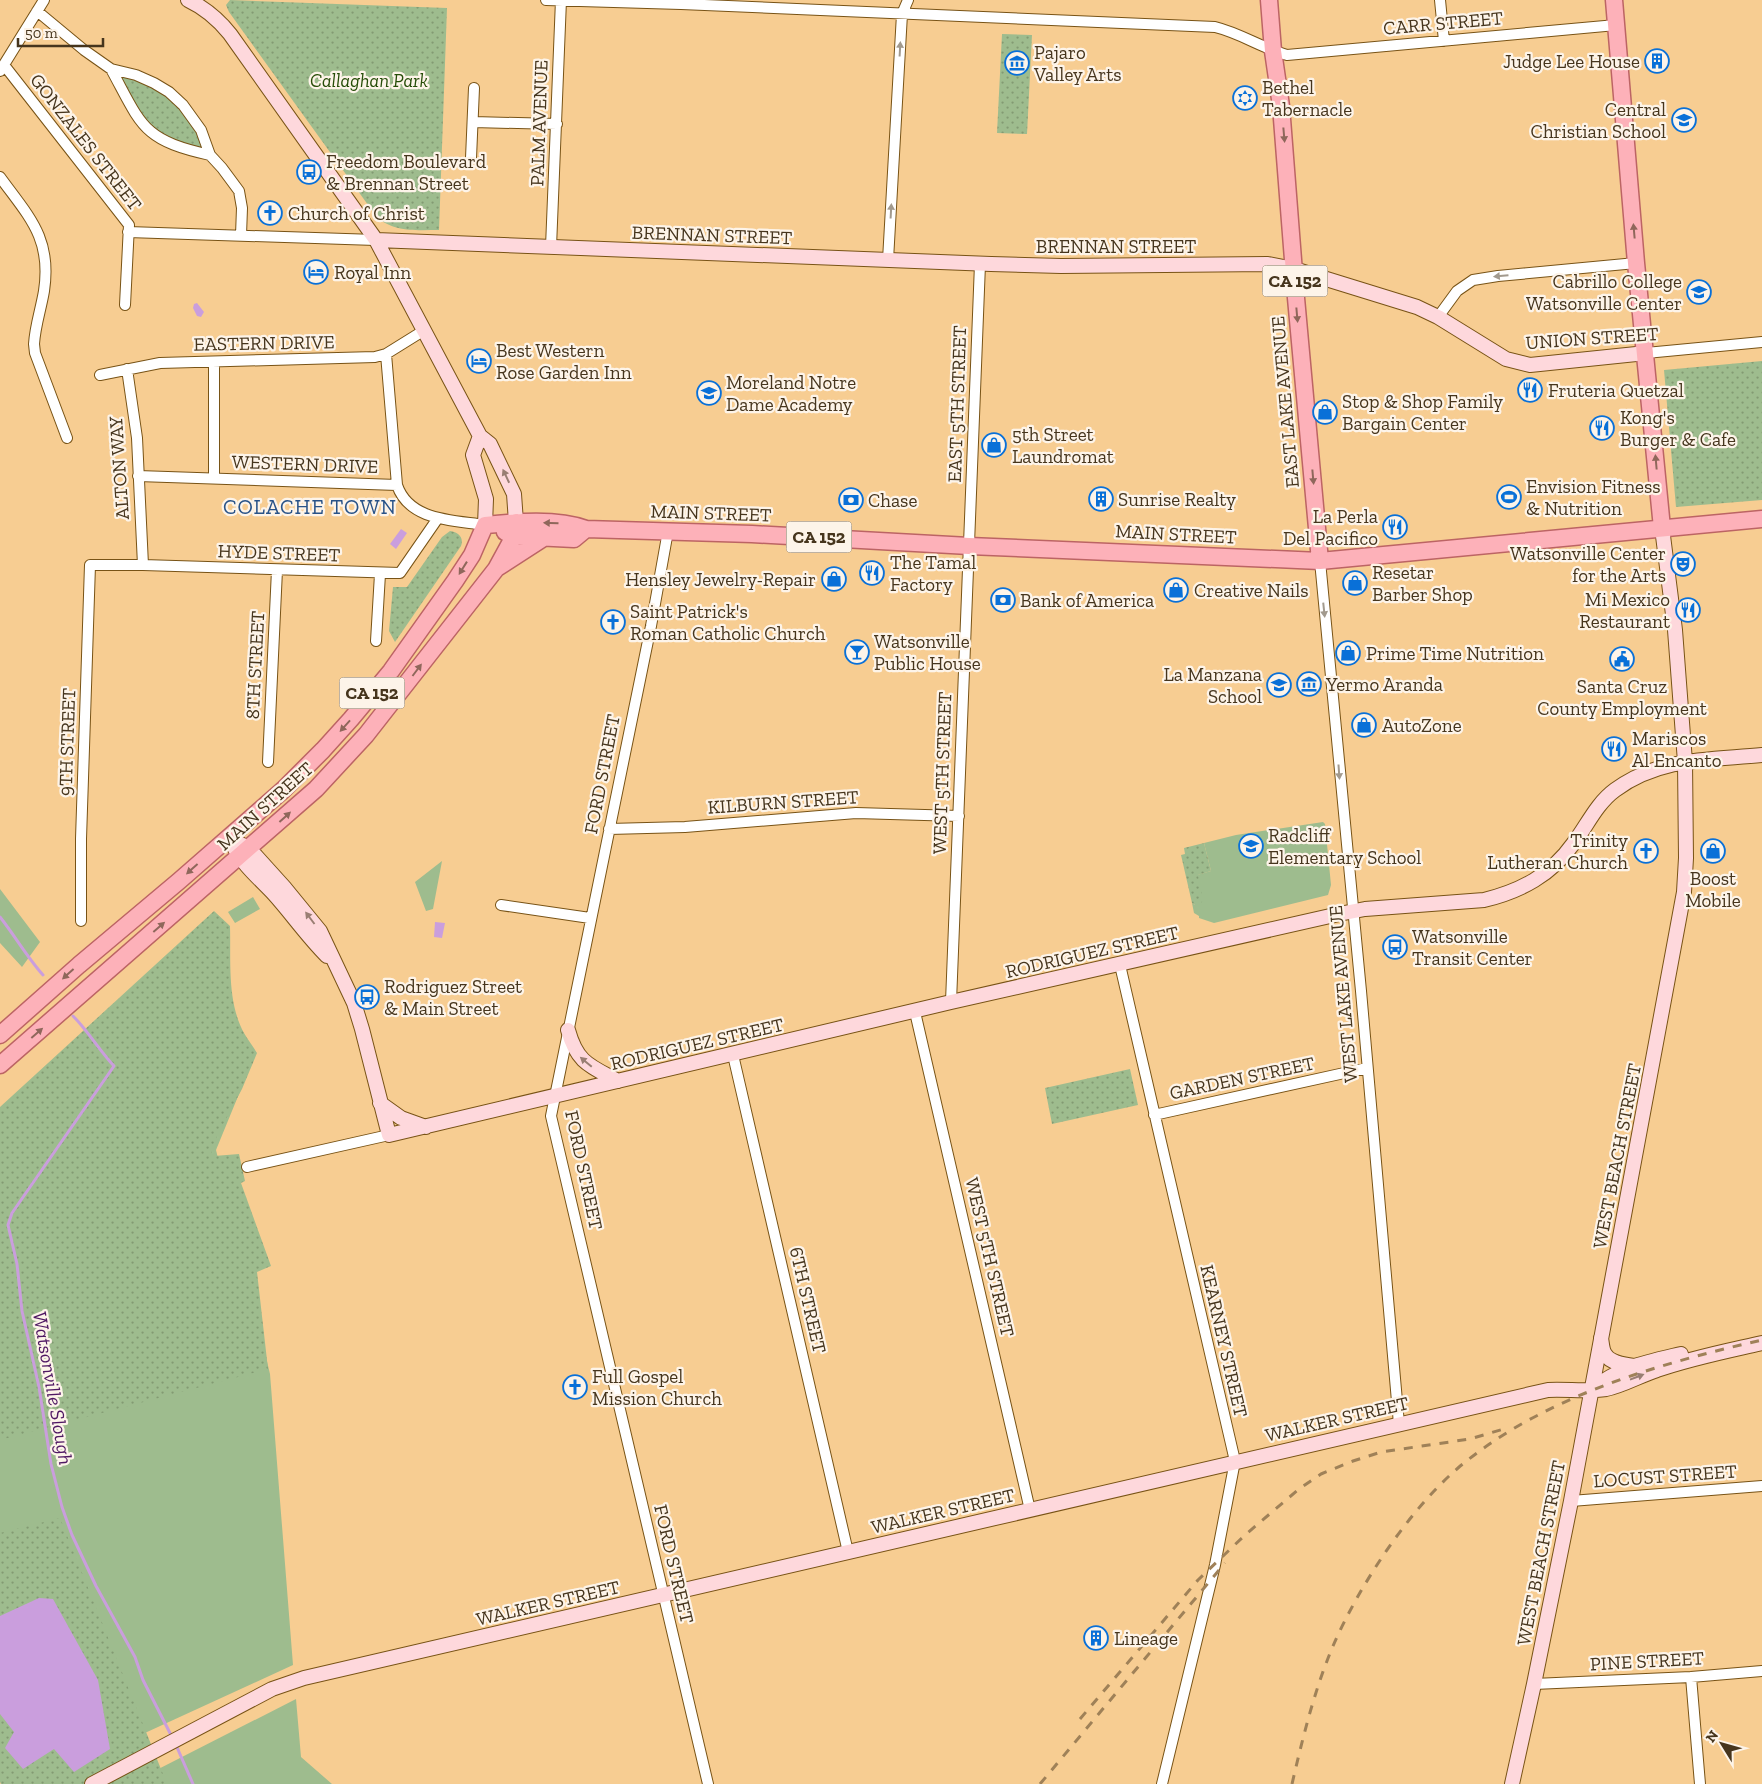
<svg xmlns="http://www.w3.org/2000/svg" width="1762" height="1784" font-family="'Zilla Slab',serif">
<defs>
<pattern id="park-dots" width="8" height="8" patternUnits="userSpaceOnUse" patternTransform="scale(1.25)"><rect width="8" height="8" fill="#9ebc8e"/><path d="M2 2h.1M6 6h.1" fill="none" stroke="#839a73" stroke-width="1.8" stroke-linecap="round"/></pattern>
</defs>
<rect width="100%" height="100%" fill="#f7cd92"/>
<!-- grass -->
<path fill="#9ebc8e" d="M1323,822L1325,824L1331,885L1328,895L1214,923L1199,918V916L1194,913L1192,903L1195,905L1197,875L1211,871L1204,843L1236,835Z
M442,861L433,909L426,911L415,882Z
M0,889L40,942L22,967L0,943Z
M253,897L260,909L235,923L228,912Z
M250,1067L216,1150L270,1374L293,1665L110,1749L0,1616V1112Z
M296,1699L301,1757L332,1784H129Z"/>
<!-- park -->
<path fill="url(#park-dots)" d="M230,0L447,8L439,230C418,230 393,233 376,216L229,12L226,5Z
M1002,34L1032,35L1027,134L997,133Z
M119,76C149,80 178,99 194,126C198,133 202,142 205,150C182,144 157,137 142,116C133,104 127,89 119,76Z
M1762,361V500L1676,507L1664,370Z
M450,531C459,532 464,538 461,546L395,642L389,631L393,587H407L442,537Z
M1204,843L1211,871L1198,875L1203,900L1201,903L1195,905L1192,903L1181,855L1185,854L1184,848Z
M214,911L230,926C231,961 227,1002 244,1033C248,1040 253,1046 257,1053L242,1089L217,1136L211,1154L214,1156L239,1154L245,1181L241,1183L271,1266L257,1272L268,1369L0,1440V1107Z
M1130,1069L1138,1105L1052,1124L1045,1088Z
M60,1518L167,1784H1L0,1782V1533Z"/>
<!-- water -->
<path fill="#ca9edd" d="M197,303L204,312L201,317L197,316L193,308L194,304Z
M401,529L407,533L396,549L390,544Z
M435,922L445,923L442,938L434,937Z
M39,1598L53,1599L98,1680L110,1749L74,1772L54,1749L23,1769L5,1748L14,1732L0,1714V1616Z"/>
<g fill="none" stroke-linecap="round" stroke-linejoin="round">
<!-- stream -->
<path stroke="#ca9edd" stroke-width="3" d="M0,917C15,936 27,957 43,975
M73,1016C88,1031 99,1050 114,1066L12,1213L8,1225L17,1264L22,1311L39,1387L51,1464L62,1507L72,1535L96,1586L135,1657L143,1680L172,1737
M176,1745L193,1784"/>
<!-- street casing -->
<g stroke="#785316" stroke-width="12">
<path id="street" d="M546,0L681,4L1215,27C1240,33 1262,48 1287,55L1616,25
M1440,0L1444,41
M37,11L84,50L111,69L136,75L154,83L169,92L183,105L201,130L210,155L222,168L239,191L242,208L241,235
M4,65L129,225L125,305
M111,69C142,126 142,140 210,155
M0,71L44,0
M473,122L557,124
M471,158L474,88
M0,177C29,217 52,238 44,291C41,309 35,326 34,344L35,353L67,438
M128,232L376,240
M551,247L561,0
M888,260L902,14L908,0
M1438,317L1457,291L1473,280L1498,276L1636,263
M1646,353L1762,342
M386,354L397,485
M127,369L137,438L143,565
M100,375L160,363L375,357L386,354L423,331
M138,476L397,485C409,521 453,520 485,525
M214,477V362
M668,531L651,626L551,1116L708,1784
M1320,561L1361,991L1399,1424
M376,641L380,574
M268,762L277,570
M609,829L685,827L856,813L959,816
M501,905L590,918
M81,921V839L90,565H143L400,573L438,518
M1120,965L1235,1461L1215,1565L1162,1784
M951,1002L980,264
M915,1012L1030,1510
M733,1055L848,1552
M1154,1115L1367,1068
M247,1167L389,1135
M1571,1501L1762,1486
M1691,1677L1700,1784
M1534,1684L1691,1677L1762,1671"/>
</g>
<!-- secondary casing -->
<g stroke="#785316" stroke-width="16">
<path id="secondary" d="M188,0C205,8 218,19 230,34L376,240L480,436L490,444L514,494L516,522
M376,240L991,264L1061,266L1268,264L1294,269L1417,307L1438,317L1506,359L1530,365L1646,353
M480,436L473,455L486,499L485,525
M229,837L249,849L256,856L284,887L320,931L354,1003L362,1029L389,1135L951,1002L1339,914L1365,909L1484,900C1521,891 1551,875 1573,844C1587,826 1596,804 1615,790C1660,757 1710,760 1762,755
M234,847C243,865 260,879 274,894C292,914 307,936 327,956
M568,1030C577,1063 590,1066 618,1081
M380,1103L401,1118L426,1127
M1601,1338C1602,1343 1602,1350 1605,1354C1610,1363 1625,1365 1634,1366
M1591,1390C1619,1367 1647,1362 1681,1354
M92,1784L272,1689L304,1678L1548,1390C1568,1389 1587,1392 1606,1389C1622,1386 1641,1375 1657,1370C1691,1358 1727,1351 1762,1343
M1512,1784L1534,1684L1571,1501L1684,892L1686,858L1685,762L1675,630L1662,528"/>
</g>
<!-- primary casing -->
<g stroke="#bc6464" stroke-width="19">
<path id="primary" d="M1269,0L1273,51L1281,106L1296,298L1320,561
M1614,0L1636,263L1662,528
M485,525C516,522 557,518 586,529L752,534L969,546L1320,561L1762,519
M505,532L514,536L574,539L586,529
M497,568L545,537
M0,1035L79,965L179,881L283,790L323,750L351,719L391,671L455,581L472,555L485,525
M0,1065L316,789L366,735L496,569L514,536L516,522"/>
</g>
<!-- street -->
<use href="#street" stroke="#fff" stroke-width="10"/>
<!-- secondary -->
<use href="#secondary" stroke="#fed8dc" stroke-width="14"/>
<!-- primary -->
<use href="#primary" stroke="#fdb1b9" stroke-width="16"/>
<!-- rail -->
<path stroke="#9f8158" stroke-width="3" stroke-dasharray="9 9" stroke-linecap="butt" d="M1080,1719L1198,1580L1245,1535L1299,1489L1321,1474L1353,1461L1381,1452L1470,1439L1507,1428
M1040,1784L1225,1563
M1292,1784C1303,1737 1314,1691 1333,1646C1359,1586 1408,1511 1458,1468C1542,1397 1657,1364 1762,1340"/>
</g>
<!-- one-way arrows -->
<defs><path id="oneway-solid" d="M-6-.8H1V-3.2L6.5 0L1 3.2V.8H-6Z" transform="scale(1.25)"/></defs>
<g fill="#a29a8e">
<use href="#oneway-solid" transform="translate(900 49) rotate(-87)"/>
<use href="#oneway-solid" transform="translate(891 211) rotate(-87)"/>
<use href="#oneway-solid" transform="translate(1501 276) rotate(175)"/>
<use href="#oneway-solid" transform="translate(1324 610) rotate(84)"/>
<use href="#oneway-solid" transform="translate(1339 772) rotate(86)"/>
</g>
<g fill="#8f675b">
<use href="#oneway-solid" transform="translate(1284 135) rotate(85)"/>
<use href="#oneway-solid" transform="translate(1634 231) rotate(-95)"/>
<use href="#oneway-solid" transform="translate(1297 315) rotate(85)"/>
<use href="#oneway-solid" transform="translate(1656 462) rotate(-95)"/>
<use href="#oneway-solid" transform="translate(1313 477) rotate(85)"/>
<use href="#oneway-solid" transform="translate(551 523) rotate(-178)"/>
<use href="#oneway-solid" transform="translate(463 568) rotate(122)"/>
<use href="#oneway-solid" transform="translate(417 670) rotate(-53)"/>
<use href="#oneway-solid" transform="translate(345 726) rotate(132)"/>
<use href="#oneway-solid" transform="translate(285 817) rotate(-42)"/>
<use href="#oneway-solid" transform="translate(192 869) rotate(138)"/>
<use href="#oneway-solid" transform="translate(159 927) rotate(-41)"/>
<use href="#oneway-solid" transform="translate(68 974) rotate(138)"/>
<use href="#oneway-solid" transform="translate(37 1033) rotate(-41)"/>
</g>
<g fill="#997e73">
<use href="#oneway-solid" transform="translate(506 476) rotate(-115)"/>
<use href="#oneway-solid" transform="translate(310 918) rotate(-127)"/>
<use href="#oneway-solid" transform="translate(586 1062) rotate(-140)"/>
<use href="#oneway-solid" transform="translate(1637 1377) rotate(-21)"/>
</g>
<!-- icons -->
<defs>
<g id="building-ring" transform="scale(1.25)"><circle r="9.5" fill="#fdf4e9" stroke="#0970d8" stroke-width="1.5"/><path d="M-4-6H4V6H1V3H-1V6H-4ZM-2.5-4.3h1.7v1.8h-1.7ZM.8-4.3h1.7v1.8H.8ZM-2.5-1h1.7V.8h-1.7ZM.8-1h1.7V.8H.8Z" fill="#0970d8"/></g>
<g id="museum-ring" transform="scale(1.25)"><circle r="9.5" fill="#fdf4e9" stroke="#0970d8" stroke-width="1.5"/><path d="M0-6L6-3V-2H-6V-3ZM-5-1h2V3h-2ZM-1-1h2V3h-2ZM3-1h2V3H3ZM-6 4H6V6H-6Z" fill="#0970d8"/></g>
<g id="synagogue-ring" transform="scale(1.25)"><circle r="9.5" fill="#fdf4e9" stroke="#0970d8" stroke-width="1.5"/><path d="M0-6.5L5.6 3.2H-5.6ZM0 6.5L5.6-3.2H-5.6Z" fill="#0970d8"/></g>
<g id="school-ring" transform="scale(1.25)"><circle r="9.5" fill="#fdf4e9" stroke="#0970d8" stroke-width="1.5"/><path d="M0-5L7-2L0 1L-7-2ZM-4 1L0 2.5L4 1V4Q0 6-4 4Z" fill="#0970d8"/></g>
<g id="bus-ring" transform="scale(1.25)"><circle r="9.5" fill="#fdf4e9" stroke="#0970d8" stroke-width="1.5"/><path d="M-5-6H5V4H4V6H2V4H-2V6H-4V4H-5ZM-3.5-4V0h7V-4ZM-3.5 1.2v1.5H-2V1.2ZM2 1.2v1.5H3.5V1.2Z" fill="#0970d8"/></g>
<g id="church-ring" transform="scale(1.25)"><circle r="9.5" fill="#fdf4e9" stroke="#0970d8" stroke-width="1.5"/><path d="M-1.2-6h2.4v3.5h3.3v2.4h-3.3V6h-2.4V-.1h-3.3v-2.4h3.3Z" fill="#0970d8"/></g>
<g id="hotel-ring" transform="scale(1.25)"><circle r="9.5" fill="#fdf4e9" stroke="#0970d8" stroke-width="1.5"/><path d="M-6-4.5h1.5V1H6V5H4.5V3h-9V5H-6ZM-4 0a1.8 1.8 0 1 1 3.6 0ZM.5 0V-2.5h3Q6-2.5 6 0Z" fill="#0970d8"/></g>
<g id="university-ring" transform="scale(1.25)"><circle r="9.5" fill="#fdf4e9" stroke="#0970d8" stroke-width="1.5"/><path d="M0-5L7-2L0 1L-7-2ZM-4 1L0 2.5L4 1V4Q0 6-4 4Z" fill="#0970d8"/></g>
<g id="restaurant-ring" transform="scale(1.25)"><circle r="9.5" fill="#fdf4e9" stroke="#0970d8" stroke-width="1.5"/><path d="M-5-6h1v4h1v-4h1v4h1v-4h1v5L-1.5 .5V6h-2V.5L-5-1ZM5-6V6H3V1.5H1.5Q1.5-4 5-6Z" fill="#0970d8"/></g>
<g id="shop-ring" transform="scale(1.25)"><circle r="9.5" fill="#fdf4e9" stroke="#0970d8" stroke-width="1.5"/><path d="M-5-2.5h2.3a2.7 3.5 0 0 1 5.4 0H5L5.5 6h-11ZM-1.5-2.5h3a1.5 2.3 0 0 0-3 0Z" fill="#0970d8"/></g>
<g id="stadium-ring" transform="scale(1.25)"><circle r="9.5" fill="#fdf4e9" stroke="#0970d8" stroke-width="1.5"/><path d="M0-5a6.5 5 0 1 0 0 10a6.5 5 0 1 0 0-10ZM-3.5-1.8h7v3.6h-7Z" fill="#0970d8"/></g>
<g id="bank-ring" transform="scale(1.25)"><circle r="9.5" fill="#fdf4e9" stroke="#0970d8" stroke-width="1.5"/><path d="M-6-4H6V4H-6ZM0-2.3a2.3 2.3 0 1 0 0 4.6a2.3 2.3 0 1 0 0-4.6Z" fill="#0970d8"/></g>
<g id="theatre-ring" transform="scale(1.25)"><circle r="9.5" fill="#fdf4e9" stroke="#0970d8" stroke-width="1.5"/><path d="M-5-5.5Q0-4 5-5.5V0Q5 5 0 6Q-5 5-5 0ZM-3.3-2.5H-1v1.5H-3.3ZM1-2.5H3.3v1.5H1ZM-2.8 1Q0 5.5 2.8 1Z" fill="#0970d8"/></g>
<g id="bar-ring" transform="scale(1.25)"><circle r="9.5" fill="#fdf4e9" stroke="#0970d8" stroke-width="1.5"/><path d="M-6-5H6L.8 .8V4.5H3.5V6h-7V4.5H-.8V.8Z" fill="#0970d8"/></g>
<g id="civic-ring" transform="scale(1.25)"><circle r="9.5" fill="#fdf4e9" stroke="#0970d8" stroke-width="1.5"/><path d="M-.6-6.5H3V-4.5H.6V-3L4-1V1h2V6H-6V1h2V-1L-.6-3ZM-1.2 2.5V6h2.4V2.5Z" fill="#0970d8"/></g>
</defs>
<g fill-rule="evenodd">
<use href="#building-ring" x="1657" y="61"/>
<use href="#museum-ring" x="1017" y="63"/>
<use href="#synagogue-ring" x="1245" y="98"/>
<use href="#school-ring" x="1684" y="120"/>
<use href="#bus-ring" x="309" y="172"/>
<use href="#church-ring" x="270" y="213"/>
<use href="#hotel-ring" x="316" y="272"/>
<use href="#university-ring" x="1699" y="292"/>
<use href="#hotel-ring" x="479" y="361"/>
<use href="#restaurant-ring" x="1530" y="390"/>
<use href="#school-ring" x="709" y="393"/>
<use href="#shop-ring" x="1325" y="412"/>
<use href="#restaurant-ring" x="1602" y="428"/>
<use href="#shop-ring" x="994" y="445"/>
<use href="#stadium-ring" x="1509" y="497"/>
<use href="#building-ring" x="1101" y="499"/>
<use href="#bank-ring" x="851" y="500"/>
<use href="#restaurant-ring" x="1395" y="527"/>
<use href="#theatre-ring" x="1683" y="564"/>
<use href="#restaurant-ring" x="872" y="573"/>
<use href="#shop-ring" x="834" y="579"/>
<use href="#shop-ring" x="1355" y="583"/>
<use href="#shop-ring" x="1176" y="590"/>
<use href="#bank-ring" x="1003" y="600"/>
<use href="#restaurant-ring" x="1688" y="610"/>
<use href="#church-ring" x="613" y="622"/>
<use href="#bar-ring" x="857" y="652"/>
<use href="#shop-ring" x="1348" y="653"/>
<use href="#civic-ring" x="1622" y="659"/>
<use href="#museum-ring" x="1309" y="684"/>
<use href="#school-ring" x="1279" y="685"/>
<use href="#shop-ring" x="1364" y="725"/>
<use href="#restaurant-ring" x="1614" y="749"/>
<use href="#school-ring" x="1251" y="846"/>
<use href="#church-ring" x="1646" y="851"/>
<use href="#shop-ring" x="1713" y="851"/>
<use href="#bus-ring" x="1395" y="947"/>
<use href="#bus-ring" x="367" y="997"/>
<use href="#church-ring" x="575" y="1387"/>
<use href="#building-ring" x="1096" y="1638"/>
</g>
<g text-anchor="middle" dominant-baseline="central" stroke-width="4.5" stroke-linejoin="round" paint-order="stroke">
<!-- shield labels -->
<g fill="#fdf4e9" stroke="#7d6e5a" stroke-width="1">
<rect x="1262.5" y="265.5" width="65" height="31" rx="4"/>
<rect x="786.5" y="521.5" width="65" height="31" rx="4"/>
<rect x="339.5" y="677.5" width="65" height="31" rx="4"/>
</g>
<g font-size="18" font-weight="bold" fill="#46351d">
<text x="1295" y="281">CA 152</text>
<text x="819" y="537">CA 152</text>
<text x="372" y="693">CA 152</text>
</g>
<!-- street labels -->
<g font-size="19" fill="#46351d" stroke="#fdf4e9">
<text transform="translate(1443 23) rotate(-5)">CARR STREET</text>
<text transform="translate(539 123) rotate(-88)">PALM AVENUE</text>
<text transform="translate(86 142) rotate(52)">GONZALES STREET</text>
<text transform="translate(712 235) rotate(2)">BRENNAN STREET</text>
<text x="1116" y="246">BRENNAN STREET</text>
<text transform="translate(1592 338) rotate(-4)">UNION STREET</text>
<text transform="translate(264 343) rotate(-1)">EASTERN DRIVE</text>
<text transform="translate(1285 402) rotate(-95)">EAST LAKE AVENUE</text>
<text transform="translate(957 404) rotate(-88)">EAST 5TH STREET</text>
<text transform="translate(305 464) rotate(2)">WESTERN DRIVE</text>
<text transform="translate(119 468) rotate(-94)">ALTON WAY</text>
<text transform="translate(711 513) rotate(2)">MAIN STREET</text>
<text transform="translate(1176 534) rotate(3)">MAIN STREET</text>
<text transform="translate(279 553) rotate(2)">HYDE STREET</text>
<text transform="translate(255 665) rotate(-87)">8TH STREET</text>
<text transform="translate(67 742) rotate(-88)">9TH STREET</text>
<text transform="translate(942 773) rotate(-88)">WEST 5TH STREET</text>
<text transform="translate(602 774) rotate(-79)">FORD STREET</text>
<text transform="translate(783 802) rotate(-4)">KILBURN STREET</text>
<text transform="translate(265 806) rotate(-42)">MAIN STREET</text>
<text transform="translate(1092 952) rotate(-13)">RODRIGUEZ STREET</text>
<text transform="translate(1343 994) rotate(-95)">WEST LAKE AVENUE</text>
<text transform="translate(697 1044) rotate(-13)">RODRIGUEZ STREET</text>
<text transform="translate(1242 1078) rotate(-12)">GARDEN STREET</text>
<text transform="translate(1617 1156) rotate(-79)">WEST BEACH STREET</text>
<text transform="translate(584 1170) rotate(78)">FORD STREET</text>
<text transform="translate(990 1257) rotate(77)">WEST 5TH STREET</text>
<text transform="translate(808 1300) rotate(77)">6TH STREET</text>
<text transform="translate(1224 1341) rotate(77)">KEARNEY STREET</text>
<text transform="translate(1337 1419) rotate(-13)">WALKER STREET</text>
<text transform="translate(1665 1476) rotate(-4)">LOCUST STREET</text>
<text transform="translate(943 1511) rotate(-13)">WALKER STREET</text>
<text transform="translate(1541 1553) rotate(-79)">WEST BEACH STREET</text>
<text transform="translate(674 1564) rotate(77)">FORD STREET</text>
<text transform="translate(548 1603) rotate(-13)">WALKER STREET</text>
<text transform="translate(1647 1661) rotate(-3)">PINE STREET</text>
</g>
<!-- poi labels -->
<g font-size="19" fill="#46351d" stroke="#fdf4e9" text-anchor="start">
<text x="1034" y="52">Pajaro<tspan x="1034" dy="22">Valley Arts</tspan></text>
<text x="1640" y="61" text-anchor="end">Judge Lee House</text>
<text x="1262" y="87">Bethel<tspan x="1262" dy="22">Tabernacle</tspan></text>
<text x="1666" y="109" text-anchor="end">Central<tspan x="1666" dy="22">Christian School</tspan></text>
<text x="326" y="161">Freedom Boulevard<tspan x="326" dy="22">&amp; Brennan Street</tspan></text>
<text x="288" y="213">Church of Christ</text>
<text x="334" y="272">Royal Inn</text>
<text x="1682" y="281" text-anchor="end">Cabrillo College<tspan x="1682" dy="22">Watsonville Center</tspan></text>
<text x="496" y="350">Best Western<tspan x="496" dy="22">Rose Garden Inn</tspan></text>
<text x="726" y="382">Moreland Notre<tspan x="726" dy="22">Dame Academy</tspan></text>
<text x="1548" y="390">Fruteria Quetzal</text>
<text x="1342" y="401">Stop &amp; Shop Family<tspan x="1342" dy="22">Bargain Center</tspan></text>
<text x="1620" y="417">Kong's<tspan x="1620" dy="22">Burger &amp; Cafe</tspan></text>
<text x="1012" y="434">5th Street<tspan x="1012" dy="22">Laundromat</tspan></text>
<text x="1526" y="486">Envision Fitness<tspan x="1526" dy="22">&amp; Nutrition</tspan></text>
<text x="1118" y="499">Sunrise Realty</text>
<text x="868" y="500">Chase</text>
<text x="1378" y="516" text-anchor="end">La Perla<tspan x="1378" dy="22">Del Pacifico</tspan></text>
<text x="1666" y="553" text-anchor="end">Watsonville Center<tspan x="1666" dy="22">for the Arts</tspan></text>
<text x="890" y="562">The Tamal<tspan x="890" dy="22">Factory</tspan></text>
<text x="1372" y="572">Resetar<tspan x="1372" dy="22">Barber Shop</tspan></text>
<text x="816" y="579" text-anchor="end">Hensley Jewelry-Repair</text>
<text x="1194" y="590">Creative Nails</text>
<text x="1670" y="599" text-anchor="end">Mi Mexico<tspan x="1670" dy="22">Restaurant</tspan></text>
<text x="1020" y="600">Bank of America</text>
<text x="630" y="611">Saint Patrick's<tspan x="630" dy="22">Roman Catholic Church</tspan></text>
<text x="874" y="641">Watsonville<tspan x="874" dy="22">Public House</tspan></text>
<text x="1366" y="653">Prime Time Nutrition</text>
<text x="1262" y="674" text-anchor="end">La Manzana<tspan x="1262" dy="22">School</tspan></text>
<text x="1326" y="684">Yermo Aranda</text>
<text x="1622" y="686" text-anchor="middle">Santa Cruz<tspan x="1622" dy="22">County Employment</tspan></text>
<text x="1382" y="725">AutoZone</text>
<text x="1632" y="738">Mariscos<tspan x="1632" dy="22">Al Encanto</tspan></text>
<text x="1268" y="835">Radcliff<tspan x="1268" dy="22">Elementary School</tspan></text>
<text x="1628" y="840" text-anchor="end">Trinity<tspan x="1628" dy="22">Lutheran Church</tspan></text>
<text x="1713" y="878" text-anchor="middle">Boost<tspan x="1713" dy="22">Mobile</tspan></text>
<text x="1412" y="936">Watsonville<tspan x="1412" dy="22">Transit Center</tspan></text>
<text x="384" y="986">Rodriguez Street<tspan x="384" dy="22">&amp; Main Street</tspan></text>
<text x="592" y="1376">Full Gospel<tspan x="592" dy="22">Mission Church</tspan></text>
<text x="1114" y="1638">Lineage</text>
</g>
<!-- park labels -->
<g font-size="19" font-style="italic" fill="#264d08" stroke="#fdf4e9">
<text x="369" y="80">Callaghan Park</text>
</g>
<!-- water labels -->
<g font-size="20" font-style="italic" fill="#4f1863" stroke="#fdf4e9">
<text transform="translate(53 1388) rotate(80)">Watsonville Slough</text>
</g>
<!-- quarter labels -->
<g font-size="21" letter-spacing="1" fill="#295388" stroke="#fdf4e9">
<text x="310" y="506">COLACHE TOWN</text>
</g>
</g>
<!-- north arrow -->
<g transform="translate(1722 1744) rotate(307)" stroke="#fdf4e9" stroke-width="4" paint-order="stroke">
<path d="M0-4L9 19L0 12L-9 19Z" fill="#46351d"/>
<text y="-8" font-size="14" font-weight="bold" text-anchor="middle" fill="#46351d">N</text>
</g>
<!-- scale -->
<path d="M18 38v8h85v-8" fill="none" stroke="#46351d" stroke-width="2.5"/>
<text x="25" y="38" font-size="15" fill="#46351d" stroke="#fdf4e9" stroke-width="4" paint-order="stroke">50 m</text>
</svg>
